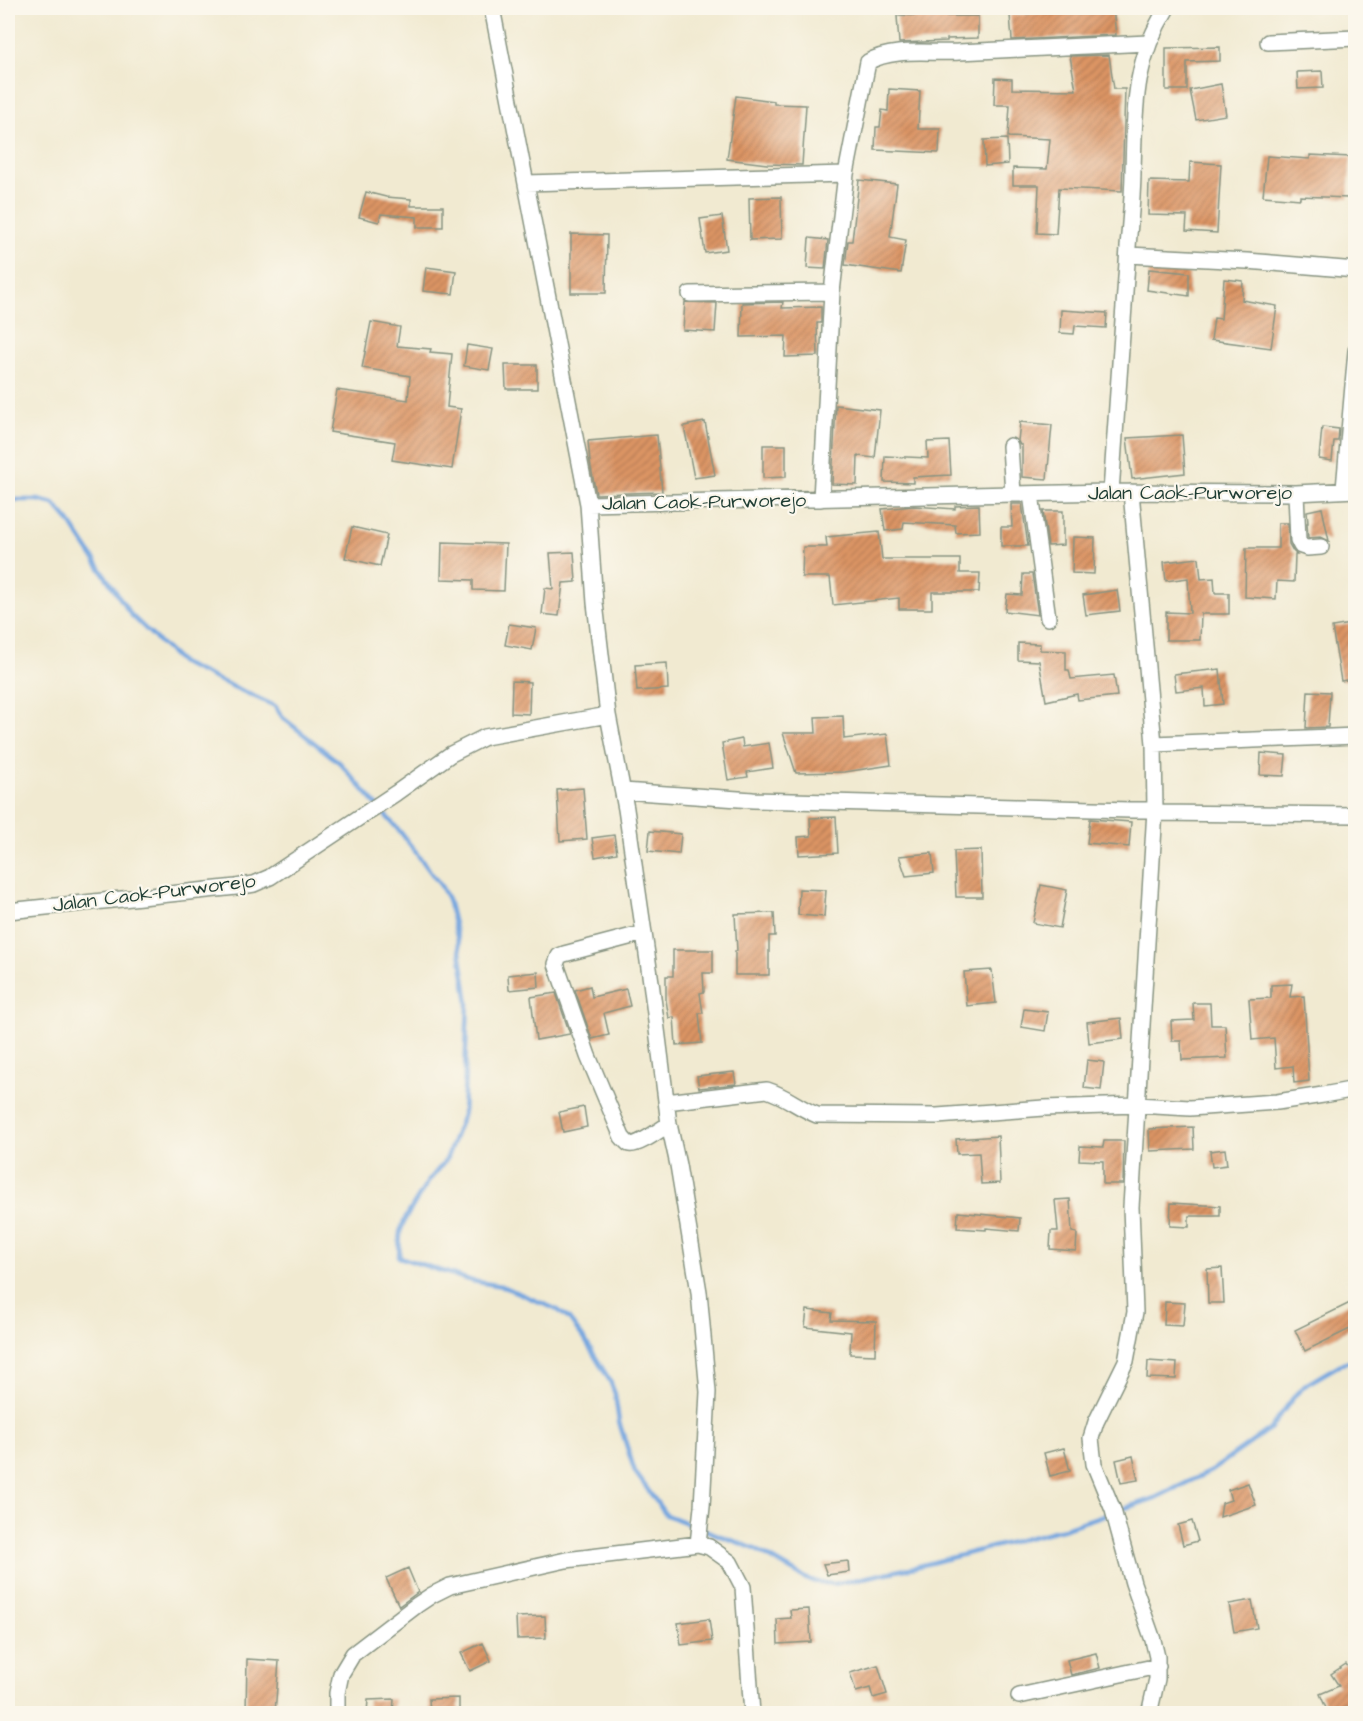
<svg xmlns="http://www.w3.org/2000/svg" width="1363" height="1721" font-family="'Architects Daughter',sans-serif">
<defs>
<pattern id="building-hatch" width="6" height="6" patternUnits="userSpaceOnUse" patternTransform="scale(1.5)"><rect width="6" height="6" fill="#dc9464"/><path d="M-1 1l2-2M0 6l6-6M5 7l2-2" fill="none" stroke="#b27a53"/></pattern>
</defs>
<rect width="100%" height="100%" fill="#fbf7ec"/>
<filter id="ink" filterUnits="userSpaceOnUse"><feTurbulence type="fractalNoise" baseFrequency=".0167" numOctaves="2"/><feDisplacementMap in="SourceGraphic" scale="12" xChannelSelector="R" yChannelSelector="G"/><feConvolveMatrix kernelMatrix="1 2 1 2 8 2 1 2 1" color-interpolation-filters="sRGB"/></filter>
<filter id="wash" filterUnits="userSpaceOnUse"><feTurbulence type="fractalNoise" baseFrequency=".008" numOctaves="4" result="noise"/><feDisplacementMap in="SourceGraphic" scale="24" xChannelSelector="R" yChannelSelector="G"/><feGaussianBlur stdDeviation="1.35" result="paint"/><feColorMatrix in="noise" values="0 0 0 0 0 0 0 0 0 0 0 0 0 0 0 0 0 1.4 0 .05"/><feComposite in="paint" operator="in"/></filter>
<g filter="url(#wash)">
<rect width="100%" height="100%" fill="#f1ead1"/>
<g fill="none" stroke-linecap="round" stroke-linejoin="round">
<!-- stream -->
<path stroke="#74a6df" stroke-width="4.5" d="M8,500H38L54,504L69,521L131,615L181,663L275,706L283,718L340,763L402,834L441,886L448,899L459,945L468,1003L463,1115L446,1160L427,1183L405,1219L400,1232L399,1257L472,1281L502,1286L558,1310L569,1319L585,1340L610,1381L615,1394L619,1422L635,1472L666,1515L755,1549L810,1581L834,1584L915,1567L1062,1529L1155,1498L1211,1471L1270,1429L1296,1394L1307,1384L1343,1363L1356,1359"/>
</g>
<g id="blocks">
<!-- building -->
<path fill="url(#building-hatch)" d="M1063,8H1113L1116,35L1012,40L1010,15L1064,11Z
M946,14V16H978V38L947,39V41L899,43L897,16Z
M1220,47V61L1187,62V90H1166V48Z
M1109,55L1114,89H1125L1122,191L1059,188L1056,234L1037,233L1039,185H1013V168L1047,169L1050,139L1008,137L1010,105H994L995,78L1012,79V89L1076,90L1070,56Z
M1322,71L1323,88L1298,89L1297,72Z
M1221,84L1226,115L1196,120L1190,90Z
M889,89L920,91L918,129H940L939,153L875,150L876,127H880L882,110L888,111Z
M736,96L774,101V104L806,105L802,165L767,164L727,159Z
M1007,139L1008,164L985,166L984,140Z
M1310,155L1351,157L1348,198L1300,196V199L1263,196L1267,156L1310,159Z
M1190,162L1221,164L1217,233L1186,231L1187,216L1148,215L1149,181L1189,182Z
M859,180L897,184L890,237L906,240L901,273L845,265L848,241H852Z
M366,192L386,197L411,199V206H443V227H417V217L381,214L379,222L359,217Z
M781,197L782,239L750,240L749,198Z
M722,216L727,250L705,253L700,219Z
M571,234L607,235L606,293H571Z
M809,238L828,240L825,269L807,268Z
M426,267L456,271L453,294L423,291Z
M1149,269L1189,273V296L1147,290Z
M1224,279L1243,281L1242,300L1277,306L1271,348L1211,340L1214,318L1221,319Z
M685,302L717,303L715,332L683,330Z
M783,302L782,308L821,307V323H817L818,356L785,357L786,336L741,337L742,303Z
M1061,310L1107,313L1106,328L1075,326L1074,334L1060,333Z
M371,322L400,327L397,346L431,349L430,352L452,354L447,407L461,409L452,469L392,460L395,442L330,432L337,390L408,400L410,376L362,368Z
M467,345L493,349L489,370L464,366Z
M505,365H537V389H506Z
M836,405L880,410L875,458L858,456L857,485L832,484Z
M705,422L715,475L694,478L684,426Z
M1020,422L1052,425L1047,479L1022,477V445H1020L1018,441Z
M1322,427L1339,429L1338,441H1334L1332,461L1319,459Z
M657,435L662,492L596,494L590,462L588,441Z
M1182,435L1185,473L1132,479L1127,438Z
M949,441L951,475L913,477V483L884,482L885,456L928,458L927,442Z
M763,445H786V477L763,478Z
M1011,504H1022L1028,546H1001V527H1012Z
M979,505L980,532L956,533L955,525L904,522L903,529L885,531L882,509L914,506L955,509V506Z
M1322,508L1329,541L1321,537L1308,538L1307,523H1308L1307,511Z
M1043,511H1063V545L1048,546Z
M1278,523H1288L1289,544L1293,551L1297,555H1295L1294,582L1277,581L1276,599L1245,597L1246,548H1278Z
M352,527L387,535L380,566L345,558Z
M879,532L882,559H960V573H980L979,592H932V609H899V598L833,605L830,577H802L803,547H827L826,537Z
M1073,537L1095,538L1094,574L1072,573Z
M442,542L506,544L504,591L473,590V580L441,579Z
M574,552L576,582L563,583L559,616L542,614L545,588L553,589L550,553Z
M1199,558L1201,579L1214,578L1215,593H1229V614H1201L1200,640H1166V612L1190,613L1188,578L1166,581L1164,562Z
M1023,574H1032L1038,615L1005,611L1007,594L1022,595Z
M1117,590L1120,611L1086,615L1083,595Z
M1356,623V678L1341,681L1332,627Z
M509,624L536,628L532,650L505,645Z
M1018,643L1040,644V650L1066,651V670H1069L1071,679L1114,675L1117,696L1078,700L1077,694L1046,701L1039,661L1018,660Z
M667,663L668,689L637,691L635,665Z
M1220,669L1223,704L1205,706L1204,688L1176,691L1174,674Z
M512,681L530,682L529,714L511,713Z
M1308,691L1330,692L1328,727L1306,728Z
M843,716L844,739L887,734L891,765L844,772L796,773L783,733H816L815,717Z
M742,739L743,747L769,743L773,768L747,772L748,777L728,780L722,743Z
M1261,753L1286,755L1284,776L1260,775Z
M583,788L587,839L560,841L557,790Z
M836,817L838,853L799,855L798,837L811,836L810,818Z
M1090,819L1131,822L1129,847L1087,843Z
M650,831L681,834L679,854L648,851Z
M614,835L617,853L595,857L592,838Z
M981,850L982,897H956L954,851Z
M932,853L934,873L906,876L899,856Z
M1041,885L1067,890L1060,928L1033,923Z
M799,889L826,890L824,917L798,915Z
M774,913L775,936H769V975H735V951H737L735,914Z
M673,950H713V973H703L704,992L700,993L703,1013H699L702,1043L676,1045L674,1017L669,1018L666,1000V976H673Z
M992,970L996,1003L967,1006L964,972Z
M538,972L539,987L509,990L508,975Z
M1292,984L1290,997L1304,996L1309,1081L1294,1083L1293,1066L1276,1068L1274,1038L1252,1040L1249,999L1271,998V985Z
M590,986L592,997L626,989L630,1006L604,1013L609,1035L592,1039L575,990Z
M556,993L570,1034L536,1040L531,997Z
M1193,1003H1210L1211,1025H1225L1227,1058L1182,1060L1181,1041H1172L1171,1021L1194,1020Z
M1024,1009L1048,1012L1045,1031L1021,1027Z
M1121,1018L1123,1039L1089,1043L1087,1022Z
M1087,1060L1104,1062L1101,1090L1084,1088Z
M734,1072L736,1084L699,1088L697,1076Z
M584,1107L587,1127L563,1132L559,1112Z
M1193,1127L1194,1149L1150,1151L1149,1129Z
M998,1136L1000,1183L981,1184L979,1153L957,1154L956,1139Z
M1104,1141H1124L1123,1184H1103V1161L1079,1160L1080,1146L1103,1147Z
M1225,1149L1227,1165L1212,1167L1210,1151Z
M1070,1199L1072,1232L1077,1233L1076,1251L1050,1249L1051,1231H1058L1055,1200Z
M1171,1203L1220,1206V1216H1189V1227L1170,1226Z
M958,1212L1020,1218L1019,1231L986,1228V1230L957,1228Z
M1222,1268L1224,1303H1208L1207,1269Z
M1356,1300V1326L1305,1351L1295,1330Z
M1165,1302L1185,1303L1183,1326L1164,1325Z
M807,1310L832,1313L831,1320L876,1321L875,1355L850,1354L851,1332L805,1327Z
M1148,1361L1177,1363L1176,1379L1147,1378Z
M1064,1448L1070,1471L1050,1476L1044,1453Z
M1133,1456L1138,1480L1121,1483L1116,1460Z
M1248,1483L1256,1505L1220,1517L1222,1503L1231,1500L1228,1490Z
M1192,1521L1198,1541L1183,1545L1178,1525Z
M848,1561L849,1572L827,1575L823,1564Z
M408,1568L418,1592L399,1606L386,1578Z
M1252,1600L1257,1628L1234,1632L1229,1604Z
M809,1609L811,1642L778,1644L777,1619L791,1618L790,1610Z
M545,1616L546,1638L517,1639L516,1617Z
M709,1619L712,1641L681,1645L678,1623Z
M483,1643L491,1661L470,1671L461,1653Z
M1096,1653L1100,1668L1071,1675L1067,1660Z
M247,1659L279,1661L275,1713H246Z
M1346,1664L1356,1678V1703L1336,1713H1328L1320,1694L1339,1686L1331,1674Z
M878,1665L887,1694L873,1698L870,1688L856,1692L850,1673Z
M459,1698V1713H430L429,1699Z
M394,1699L393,1713H367L368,1700Z"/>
</g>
</g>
<g filter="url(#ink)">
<use href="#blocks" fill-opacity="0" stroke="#889482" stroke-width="1.5"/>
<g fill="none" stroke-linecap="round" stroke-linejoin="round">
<!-- minor casing -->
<g stroke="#889482" stroke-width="18">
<path id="minor" d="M492,8L588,504
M1268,42L1356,38
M526,183L846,174
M840,225L846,174L868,62C893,47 930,54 959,52C1022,49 1085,46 1148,43
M1128,255L1247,261L1356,270
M690,294L832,292
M1010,446L1013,494
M1344,489L1356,351
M1111,492C1117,411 1123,329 1128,247C1130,221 1133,195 1133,170C1135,108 1133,62 1167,8
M1131,492L1154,744L1155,810L1131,1207L1135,1312L1126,1361L1096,1422L1091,1438L1094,1464L1113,1510L1133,1583L1153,1640L1157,1657V1679L1149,1714
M1296,493L1298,540L1301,546L1307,548L1321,547
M1031,494L1048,618
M821,499L832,292L840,223
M608,715L626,809L651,982L669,1124L678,1165L699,1292L708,1392L702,1507L698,1544
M1154,744L1356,736
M623,791L753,800L1130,810H1155
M1155,813L1356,815
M8,911L236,887L254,884L270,877L396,793L451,754L485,737L608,715L595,603L588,504L1013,494L1111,492L1296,493L1356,490
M644,933L564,954L559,956L556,964L588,1056L622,1137C623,1138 627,1143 629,1144C637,1147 661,1129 669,1124
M666,1102L767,1090C786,1096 799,1108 817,1115L937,1116L1044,1108L1137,1105L1190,1108L1277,1102L1323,1095L1356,1089
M1019,1696L1158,1666
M337,1714V1693L341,1674L353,1654L417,1605L432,1595L450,1586L566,1560L698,1544L709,1547L730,1562L743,1587L752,1714"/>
</g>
<!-- minor -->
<use href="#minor" stroke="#fff" stroke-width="15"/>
</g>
</g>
<g text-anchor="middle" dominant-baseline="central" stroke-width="4.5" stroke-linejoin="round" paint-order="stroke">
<!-- street labels -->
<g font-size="20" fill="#1f3d34" stroke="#fbf7ec">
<text x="1190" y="493">Jalan Caok-Purworejo</text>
<text transform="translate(704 502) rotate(-1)">Jalan Caok-Purworejo</text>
<text transform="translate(154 893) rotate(-7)">Jalan Caok-Purworejo</text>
</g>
</g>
<!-- margin -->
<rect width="1363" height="1721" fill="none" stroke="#fbf7ec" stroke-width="30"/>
</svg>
